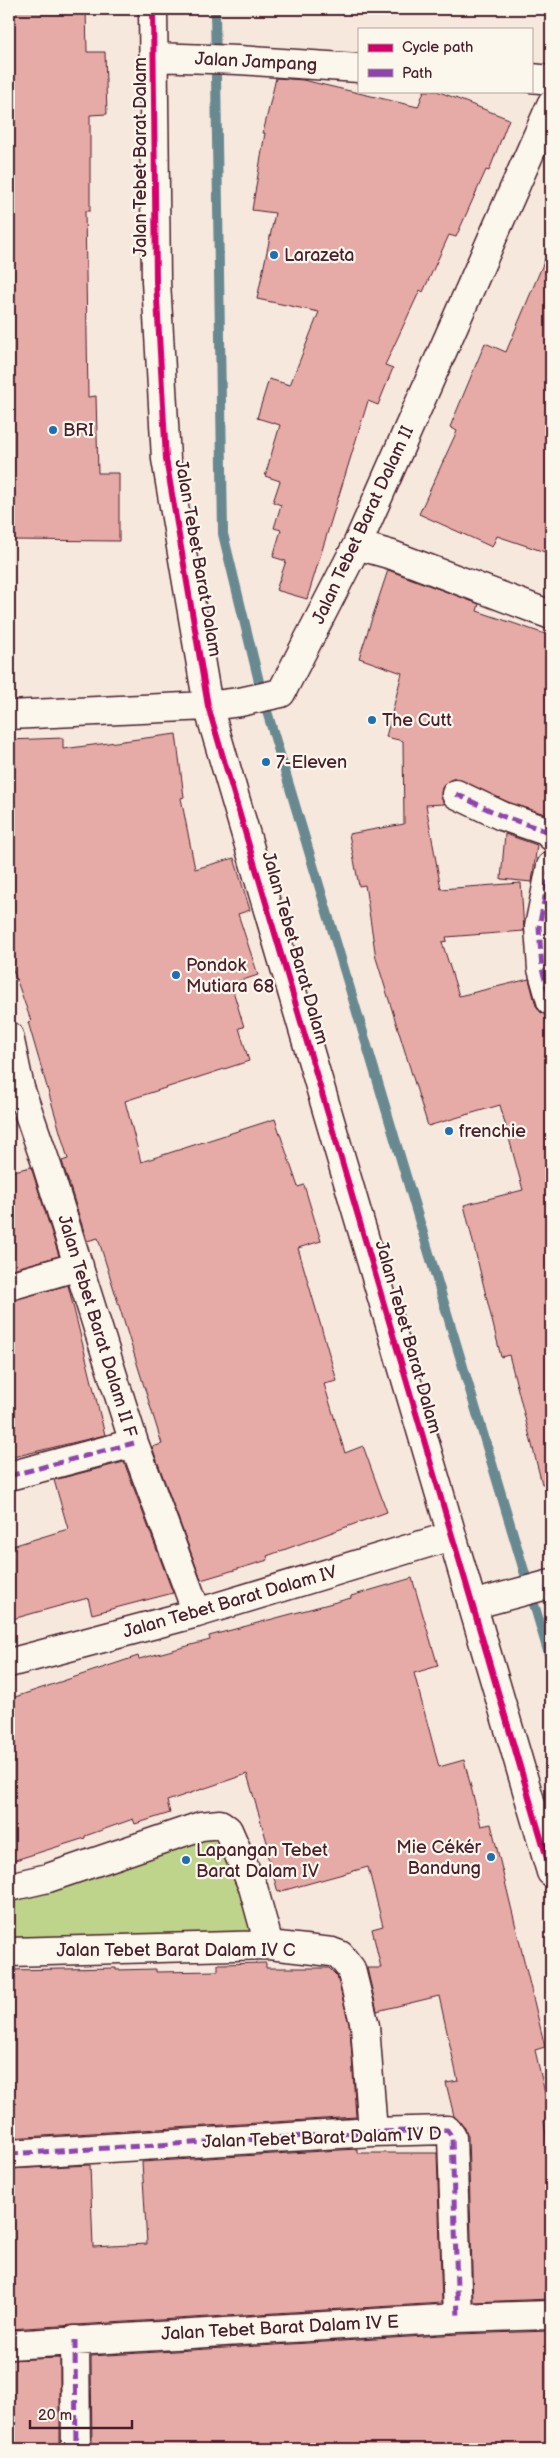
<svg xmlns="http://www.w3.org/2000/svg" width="560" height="2458" font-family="'Balsamiq Sans',sans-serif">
<rect width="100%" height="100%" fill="#f7e8de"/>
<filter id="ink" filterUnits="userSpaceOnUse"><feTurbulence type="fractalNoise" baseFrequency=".02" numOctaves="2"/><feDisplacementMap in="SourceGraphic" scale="10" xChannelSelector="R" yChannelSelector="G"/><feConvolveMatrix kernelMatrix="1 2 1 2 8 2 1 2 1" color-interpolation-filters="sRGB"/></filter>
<g filter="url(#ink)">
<!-- green -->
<path fill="#bdd48a" stroke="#847a5a" d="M221,1831L246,1889L251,1935L9,1939V1899Z"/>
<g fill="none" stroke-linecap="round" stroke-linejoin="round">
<!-- stream -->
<path stroke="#698990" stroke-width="10" d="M215,9L223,534L263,698L551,1661"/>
</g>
<!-- building -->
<path fill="#e6aba7" stroke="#4a1f2b" d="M9,9H86L87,52H105L107,114L90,115V211H85L88,397L96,396L98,473H119V541L9,540Z
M276,78L303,80L418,107L424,91H437L509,119L489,171L486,170L456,237L449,235L423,292L420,290L385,365L393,368L378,405L368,401L307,599L276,590L286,561L273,557L281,530L274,528L281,505L273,502L280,481L265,476L280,425L257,418L269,379L290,385L319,312L257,299L275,213L252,210L265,133H263Z
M551,245V554L497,536L492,547L419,514L457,431L450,427L485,343L506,352Z
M388,570L479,604L477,611L551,636V816L508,802L455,778L448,781L442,788L441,796L444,804L426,805L441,889L521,883L524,931L446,937L447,941L442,942L459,996L529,979L536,1006L545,1015L551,1039V1483L542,1484L509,1355L501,1357L464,1205L523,1190L500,1105L428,1126L376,958L365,885L359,886L349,834L404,824L403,741L386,737L402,673L359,658Z
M176,734L184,797L181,798L195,869L234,858L250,910L238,914L258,975L231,984L244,1027L239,1028L249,1061L125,1101L141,1162L275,1119L298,1187L304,1185L321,1241L298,1248L337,1381L324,1384L345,1453L363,1446L387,1512L267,1556L268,1560L201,1580L152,1447L162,1444L98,1238L87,1241L62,1161L68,1159L28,1022L31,1021L9,958V740L63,738V749Z
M505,834L537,845L532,882L501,879Z
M31,1167L59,1256L9,1270V1172Z
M68,1285L105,1435L9,1458V1301Z
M124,1462L173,1593L92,1614L88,1598L9,1620V1547L68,1529L54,1480Z
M412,1578L438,1666L414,1673L439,1767L464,1760L481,1826L491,1824L545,2047L535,2050L551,2119L544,2121L551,2173V2299L473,2302L468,2136L465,2128L454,2116L446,2083L458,2081L439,1996L377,2011L367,1968H381L372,1929L383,1926L368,1867L278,1892L266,1850L269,1849L247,1774L167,1801L170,1813L135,1824L133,1819L85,1836V1838L9,1862V1699L138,1656L139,1659L210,1640L209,1636L351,1598V1596Z
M266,1963V1968H329L337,1976L350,2028L356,2117L9,2138V1970L116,1968V1970L156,1969V1972L218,1971V1964Z
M357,2149V2153H437L442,2303L9,2329V2169L90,2165L93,2247L147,2244L142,2162Z
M551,2331V2449H92L91,2356L459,2334Z
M60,2358V2449H9V2360Z"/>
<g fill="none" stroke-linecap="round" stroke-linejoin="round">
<!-- minor casing -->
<g stroke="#4a1f2b" stroke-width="31">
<path id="minor" d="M153,9L156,281L166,459L208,706L551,1872
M154,57L238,60L359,68
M531,78L551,80
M357,545L392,555L551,615
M9,715L208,706L240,702L281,693L357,545L551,105
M456,794L502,816L546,831L551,836
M551,866L539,927L542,969L551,1001
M9,1036L20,1088L47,1166L134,1443L197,1613
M9,1286L79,1266
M9,1476L134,1443
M472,1605L551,1584
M9,1663L197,1613L451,1536
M9,1887L48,1878L201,1826L220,1824L228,1830L253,1887L269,1945
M9,1952L269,1945L332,1952L340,1955L351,1969L365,2026L373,2132
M9,2154L373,2132L447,2130L452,2137L458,2318
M75,2340L76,2449
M9,2345L458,2318L551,2315"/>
</g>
<!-- minor -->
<use href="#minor" stroke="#fbf7ec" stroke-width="28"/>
<!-- quiet -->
<path stroke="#8e44ad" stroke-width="5" stroke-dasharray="10 5" stroke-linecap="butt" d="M456,794L502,816L546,831L551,836
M551,866L539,927L542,969L551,1001
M9,1476L134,1443
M9,2154L373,2132L447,2130L452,2137L458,2318
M75,2340L76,2449"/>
<!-- cycleway casing -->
<g stroke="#fbf7ec" stroke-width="9">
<path id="cycleway" d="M153,9L156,281L166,459L208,706L551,1872"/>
</g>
<!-- cycleway -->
<use href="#cycleway" stroke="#d6006c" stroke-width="6"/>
</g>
</g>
<!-- markers -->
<g fill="#1f6fb2" stroke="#fbf7ec" stroke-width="2">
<circle cx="274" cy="255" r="5"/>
<circle cx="53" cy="430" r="5"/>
<circle cx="372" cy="720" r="5"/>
<circle cx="266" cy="762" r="5"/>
<circle cx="176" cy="975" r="5"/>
<circle cx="449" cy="1131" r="5"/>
<circle cx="491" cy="1857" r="5"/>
<circle cx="186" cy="1860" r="5"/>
</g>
<g text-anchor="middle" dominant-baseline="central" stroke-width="4.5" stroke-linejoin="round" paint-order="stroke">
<!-- street labels -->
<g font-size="18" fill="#4a1f2b" stroke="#fbf7ec">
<text transform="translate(256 62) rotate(3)">Jalan Jampang</text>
<text transform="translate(140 157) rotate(-90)">Jalan Tebet Barat Dalam</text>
<text transform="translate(363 525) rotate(-65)">Jalan Tebet Barat Dalam II</text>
<text transform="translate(198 558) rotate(80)">Jalan Tebet Barat Dalam</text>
<text transform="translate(295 948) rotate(74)">Jalan Tebet Barat Dalam</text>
<text transform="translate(97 1326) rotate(73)">Jalan Tebet Barat Dalam II F</text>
<text transform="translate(408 1337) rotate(74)">Jalan Tebet Barat Dalam</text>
<text transform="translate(230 1602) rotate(-16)">Jalan Tebet Barat Dalam IV</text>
<text x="176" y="1950">Jalan Tebet Barat Dalam IV C</text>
<text transform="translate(322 2138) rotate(-2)">Jalan Tebet Barat Dalam IV D</text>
<text transform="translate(280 2328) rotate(-3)">Jalan Tebet Barat Dalam IV E</text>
</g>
<!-- poi labels -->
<g font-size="18" fill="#4a1f2b" stroke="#fbf7ec" text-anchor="start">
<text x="284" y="255">Larazeta</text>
<text x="63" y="430">BRI</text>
<text x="382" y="720">The Cutt</text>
<text x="276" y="762">7-Eleven</text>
<text x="186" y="965">Pondok<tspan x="186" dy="21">Mutiara 68</tspan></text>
<text x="459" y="1131">frenchie</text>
<text x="481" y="1847" text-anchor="end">Mie Cékér<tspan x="481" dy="21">Bandung</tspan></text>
<text x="196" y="1850">Lapangan Tebet<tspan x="196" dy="21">Barat Dalam IV</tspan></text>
</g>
</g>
<!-- margin -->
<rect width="560" height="2458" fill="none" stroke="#fbf7ec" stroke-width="30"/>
<rect x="15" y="15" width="530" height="2428" fill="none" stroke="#4a1f2b" stroke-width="2" filter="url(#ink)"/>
<!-- legend -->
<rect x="358" y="28" width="175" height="65" fill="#fbf7ec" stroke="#b4a19f"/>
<rect x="368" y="44" width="25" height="8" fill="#d6006c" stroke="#b4a19f"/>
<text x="402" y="52" font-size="15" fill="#4a1f2b">Cycle path</text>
<rect x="368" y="69" width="25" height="8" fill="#8e44ad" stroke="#b4a19f"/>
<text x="402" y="78" font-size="15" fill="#4a1f2b">Path</text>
<!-- scale -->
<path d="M30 2420v8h102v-8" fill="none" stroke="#4a1f2b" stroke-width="2.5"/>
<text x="38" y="2420" font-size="15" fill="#4a1f2b" stroke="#fbf7ec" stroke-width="4" paint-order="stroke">20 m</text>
</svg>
